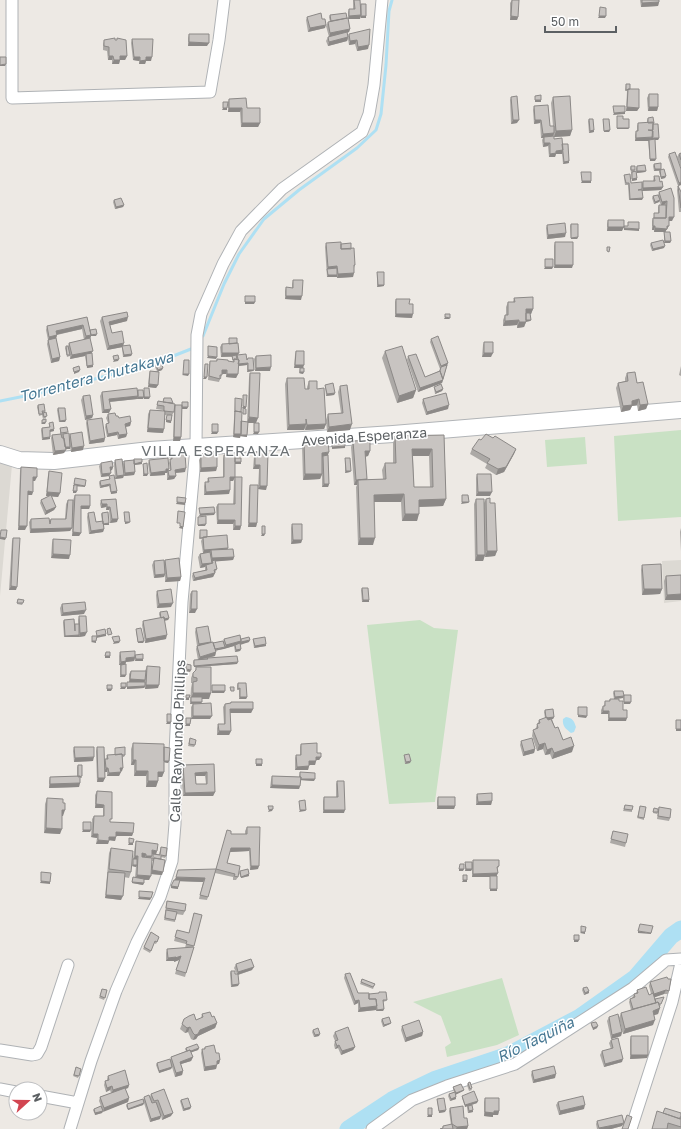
<svg xmlns="http://www.w3.org/2000/svg" width="681" height="1129" font-family="'Golos Text',sans-serif">
<rect width="100%" height="100%" fill="#ede9e4"/>
<!-- education -->
<path fill="#dcd9d3" d="M0,462L12,465L0,596Z
M681,560V601L664,603L662,561Z"/>
<!-- green -->
<path fill="#c9e1c4" d="M681,430V517L618,521L614,436Z
M585,437L587,464L547,467L545,440Z
M420,620L434,628L458,630L435,802L389,804L367,625Z
M502,978L519,1035L497,1045L447,1057L445,1047L451,1043L441,1016L413,1002Z"/>
<!-- water -->
<path fill="#aee0f3" d="M566,717C573,718 574,721 576,727L574,732L571,733C566,729 562,726 563,719Z"/>
<g fill="none" stroke-linecap="round" stroke-linejoin="round">
<!-- stream -->
<path stroke="#aee0f3" stroke-width="3" d="M203,336L224,284L239,254L264,219L299,190L357,148L376,130L381,114L386,65L389,11L392,0
M0,401L50,391L158,362L191,349"/>
<!-- river -->
<path stroke="#aee0f3" stroke-width="17" d="M348,1129L392,1100L436,1079L508,1055L580,1017L635,978L671,936L681,929"/>
<!-- street casing -->
<g stroke="#afb2b5" stroke-width="13">
<path id="street" d="M12,0V98L210,92L219,40L224,0
M0,1050L32,1055L37,1054L41,1047L68,965
M0,1089L16,1092
M40,1096L78,1103
M70,1129L91,1061L116,991L137,942L160,897L172,861L175,824V753L182,602L196,447L197,335L201,314L223,264L241,231L282,189L362,132L369,114L374,85L382,0
M372,1129L412,1100L447,1086L515,1064L633,988L666,960L681,959
M631,1129L672,1002L681,963"/>
</g>
<!-- secondary casing -->
<g stroke="#b1b4b7" stroke-width="18">
<path id="secondary" d="M0,454L19,460L54,461L150,450L393,434L681,410"/>
</g>
<!-- street -->
<use href="#street" stroke="#fff" stroke-width="11"/>
<!-- secondary -->
<use href="#secondary" stroke="#fff" stroke-width="16"/>
</g>
<!-- wall -->
<path fill="#aca9a6" fill-rule="evenodd" d="M353,0H360V5L366,18H361L360,17V19H348V12L349,9H353Z
M512,0L518,17L517,20H510V3Z
M640,0H659V2L658,6L641,7Z
M330,15L347,18L350,29L349,32L347,33L348,36L349,34L368,49L357,51L355,44L349,45L348,39L347,41L328,46L326,41L328,37L338,35L329,37L326,26L328,22H330L329,17Z
M307,17L325,28L308,32L306,20Z
M189,34L207,46H188V38Z
M132,39L151,61H146L145,64H139V61L133,60L131,43Z
M104,40H115L127,56L125,60H120L119,64H112V60H108L107,51L103,50V44Z
M626,84L630,89L639,108L637,111H626L627,91H625Z
M649,94L658,107L657,111H648L647,98Z
M511,97L517,123L511,124L510,100Z
M553,97L572,130L570,136L554,137V135L553,136L554,139L562,144L569,161V163L563,164L562,153V154H556L555,157H549L548,146L543,147L542,140L543,138H541L540,123L534,124L533,110L534,106L550,126H553L551,103Z
M229,99L247,108L260,123L258,127H241L240,112H228V102Z
M648,118L654,123V124L659,138L658,140H655V161H650L648,141H635V135L636,131H637V126L638,123H647V120Z
M589,119L594,130V132L589,133L588,121Z
M603,119L610,130L609,132H604L603,121Z
M681,153V168L677,157L679,154Z
M669,154L681,185L678,186L680,191L681,189V212H679L677,190L678,186L668,157Z
M654,164L661,169L666,176L665,178L661,179L659,172V171H654L653,166Z
M631,166L635,171H636V168L637,166L645,172L637,173V180L632,181L631,172L630,168Z
M624,175L631,183L642,184L643,181H653L654,176L660,182L663,187L661,190L642,191V200H629L628,185H625L624,177Z
M671,188L672,221H669L667,230H666V232L671,241L670,243H664V234L665,232H654V230H652V221L653,218H654V213H658V207L659,205H661L659,201V202L654,204L652,198L653,196L658,195L659,192Z
M114,200L124,205L123,207L115,209L113,202Z
M608,220L622,231H607V224Z
M571,224L578,237L577,239H571L570,226Z
M547,225L565,237L547,239L546,228Z
M555,242L572,268H554V246Z
M326,243L341,244L351,249L355,265L354,268L353,277L337,278V277H327L325,247Z
M651,243L664,248L652,251L650,245Z
M377,272L384,285V286L377,287Z
M293,280L301,300L285,299V291L286,287L292,288V284Z
M514,298L533,309L531,314H530L531,320L530,321L526,322L524,327L517,328V325L503,326V320L505,315H506V307L508,302H513Z
M396,299L409,304L412,318L395,317V302Z
M87,317L90,330L96,336H91L90,339L93,367L87,368L85,356L70,359V356L67,357L65,348L66,346H68L69,343L84,340L82,329L57,335L56,338L60,357L59,361L51,363L47,344L48,340L46,330L47,326Z
M102,317L127,321L110,325L112,333L123,346L132,354L131,356L123,357L122,348V347L107,350L100,321Z
M229,338L238,355L247,359L254,370L253,371L247,372V365L238,366V374L236,378L226,377V374H222L221,379H220L219,382L208,380L209,365L210,361H216L217,359L228,361L233,362L232,358V357H221L220,347L222,344H229Z
M431,339L448,363L442,383L418,392L407,360L408,356L425,377L439,371L440,369L430,342Z
M484,342L491,357H482L483,345Z
M296,351L303,368V374L299,373L300,368H294L295,355Z
M385,351L416,390L413,398L397,403L382,358Z
M256,356L270,371H255L254,359Z
M156,365L162,370L157,372L158,385L156,388L148,387L149,375L150,371H157L155,367Z
M681,366V376L679,375Z
M250,373L256,423H248L247,435V437L240,436V438L233,437L235,400V398L241,421L247,422L249,378Z
M627,373L637,383L648,404L646,409L638,411L637,405L632,406L630,410L621,412L616,388L618,383L625,381V378Z
M287,378L305,389H307V387L309,381L317,389L326,424L324,429L305,430L304,428V430H287L285,384Z
M325,385L335,393L334,395L326,396L325,386Z
M340,386L350,430L327,432L326,420L328,414L341,413L338,392Z
M434,387L443,389L442,391L435,394L434,388Z
M138,390L143,399H137L110,402L109,413H102L100,396L102,392Z
M83,396L93,415L92,418L85,420L81,400Z
M164,398L173,403L175,406L182,405V402L187,409H182L181,437L180,441H173L174,411L172,416L171,423L166,422L167,415H165L163,433L147,432L148,414L150,410L163,411V410L156,409L158,401L163,402Z
M423,399L448,409L426,415L422,403Z
M38,405L45,411V412L46,418L43,419L42,415L39,416L37,407Z
M58,408L66,420L65,422H59L57,410Z
M108,414L131,422L130,426L126,427L127,434L126,437L118,439L117,435L107,437L105,427L106,424L108,423L106,418Z
M87,420L105,438L104,442L89,444L86,423Z
M49,423L54,431L50,432V439L42,440L41,430L42,428L49,427Z
M60,428L67,433L69,437L70,434L83,450L71,452L70,447V449H65L64,453L53,455L51,438L52,435L60,434Z
M444,435L446,499L443,506L419,507L417,521H402L401,502H374L373,545H358L356,487L357,485H354L351,447L353,441L370,451L368,456L365,457L367,480L383,479L382,470L385,463H393V443L395,436ZM413,456H429L430,487H414Z
M493,438L516,449L514,454L504,472L496,475L485,468L487,464L470,454L472,449L481,440Z
M304,441L328,455L329,484L328,487H322V475L320,479L303,480L302,446Z
M255,452L268,453L266,490L258,489L259,469H253L254,456Z
M224,455L235,458L241,462V464H235V477L233,481H230L229,494L204,495V486L205,482H207L208,478H223V459Z
M172,456L185,472L175,473L176,476L174,479L167,480V473H165V475L150,476L148,464L149,460L168,470H170L169,463Z
M201,456L217,467L216,471L200,472L199,460Z
M345,458L350,472L345,473Z
M115,460L123,464L124,461L142,462V464L135,465V472L134,475L124,476V475L123,478L115,479L114,464Z
M101,463L113,467L112,470L110,471L109,476L117,493L111,494L109,486L100,488L99,483L100,481L109,479V476L101,477L99,466Z
M143,464L147,476H143Z
M21,467L35,481H33L32,495H28L25,530H18L20,471Z
M49,471L60,493L58,497L51,496L56,507L54,510L45,515L40,503L41,500L49,496H46L48,475Z
M477,474L490,496H476V478Z
M235,477L241,526L240,530H233V524H217L216,507L218,504H233L234,481Z
M250,485L257,523L256,527H248L249,489Z
M75,495L90,506L89,509H81V533L79,536H72L73,510L72,528L70,531L30,533L29,522L31,519L50,521L51,519H65L66,504L68,500H73Z
M116,499L117,522L110,523L109,510H106V507L101,508L100,504L101,500Z
M476,499L484,503L486,499L490,503L497,551L495,556L485,557V535V555L483,561H475L474,504Z
M124,512L129,523L125,524L124,514Z
M88,513L96,522L102,521L101,514L102,513L109,525H104V529L103,532L89,534L87,517Z
M292,524L302,540L301,543L291,544V528Z
M681,528V551L680,532Z
M200,530L207,537L228,548L227,549L234,557L233,560L215,561L217,569L213,577L193,581L192,576L193,573L205,570V567L200,568L198,557L200,554L203,553L201,541L202,539H199L200,532Z
M13,538L16,590H9L12,541Z
M53,539L69,559L51,558L52,543Z
M165,560L181,577L180,581L165,582V575L164,577L154,578L152,565L154,561L164,562Z
M642,565L662,589L660,594L642,595L641,570Z
M681,575V600H665L664,581L666,576Z
M362,588L369,602H362L361,590Z
M157,591L171,607L157,608L156,595Z
M192,591L195,613H189L190,594Z
M18,599L23,603L22,605L17,604Z
M62,604L84,614L61,616L60,608Z
M160,612L169,618L168,620L164,621L166,639L145,643L142,625L143,621L160,618L159,614Z
M79,616L85,636L79,637V636V637H64L63,622L64,620L75,626V624H78V620Z
M196,628L210,642L213,643L223,641L224,639H241L249,642L240,644L241,649L240,651L235,652L234,646L215,651L216,652L215,656L208,658L237,664L197,667L209,699H202L201,703L210,719H191V707L193,704H190L191,688L192,683H191V678L193,673L195,672L196,667H194L193,662L194,660H198L196,649L197,646L195,632Z
M136,629L144,641L143,643H138L136,631Z
M253,639L266,646L254,648L253,641Z
M120,652L135,655L143,659V661H135V659L134,661L126,662L125,664V677H120V665H119V656Z
M147,666L158,688L145,689V687L144,688L127,689V682H129V674L131,671H145Z
M238,683L247,697L246,699H239V690H237V685Z
M614,691L624,696L630,704H624L623,697V698L616,699L619,701L623,710L626,721H608V714H601V710L603,706H604L605,701H609L610,699H614L613,693Z
M231,702L253,709L251,713H230L231,731L229,735H217V728L218,724H224L223,707L225,704L230,703Z
M545,710L554,717L553,719H552L555,728L572,752L552,759L550,754L545,755L543,749L537,751L532,736L533,730H535L539,720L545,718L544,712Z
M190,738L195,745L194,747L188,746Z
M521,741L535,749L534,753L523,756L520,745Z
M133,743L164,747L169,761L168,763L164,762V772L162,777H158V781L156,787H146V776H134V765H131V749Z
M301,744L317,753L321,757L319,760H316L315,765H309L308,770H295V758L296,755H300V747Z
M74,747L93,761L74,762L73,751Z
M97,747L104,761L105,759H106L107,755H115V748L125,755L124,757H123L122,771H121L119,776H107V772H105V778L103,782H97L96,751Z
M404,755L410,763L405,764L404,757Z
M214,764L215,792L213,796H183L181,769L183,765ZM196,776H205L206,784H196Z
M78,765L82,778H80L79,787L49,788V781L50,777L77,776V767Z
M300,772L314,781L301,780L299,789L270,788L271,780L272,776L299,777Z
M337,781L344,813H323V801L324,797H336V784Z
M97,791L112,792L110,822L133,833L132,836H116L115,841L109,840L108,844H96L97,838L91,837L92,819L94,816H103V808H95V795Z
M477,794L492,801L491,805H476V797Z
M438,797L455,806L454,809H437V801Z
M47,798L63,816H62L60,834L44,833L45,804Z
M625,805L632,810V812L623,811Z
M640,806L644,818V820L637,818Z
M659,807L670,818L669,821L657,819L658,811Z
M654,808L658,812L657,814L653,813Z
M247,827L258,869L250,870L249,851L230,852L227,863L238,877L236,880H233V877L215,873L207,900L199,899L203,882L179,881L178,889L171,888L175,880L216,869L231,834H245V831Z
M613,831L626,843L625,847L610,843Z
M136,841L156,854H159L161,847L166,856L165,858L161,857L162,875L151,874L153,861H152L153,854H152L151,858L149,880H144L143,885L132,883L133,877L135,878L136,866V867L132,866L135,845Z
M111,848L131,872L129,878L124,877L121,900L105,898L109,853Z
M473,860L499,866L497,870V891H490V877H472V869L471,871H465V862L472,864Z
M240,871L249,874V876L241,878L239,873Z
M167,901L185,911L183,915L176,914L175,922L164,920L166,905Z
M194,913L202,915L185,977L175,974L179,960L174,962V961H166V953L167,949L185,948L186,944L174,941L177,930L189,933Z
M151,932L159,937L156,944L154,943L150,953L143,949Z
M236,964L252,970L238,975V986L231,987L230,973L231,971L235,974H237L234,968Z
M345,974L358,993L369,994L387,1000L386,1001L383,1002L384,1009L383,1011H376V1009V1010L358,1012V1003L354,1005L344,978Z
M362,979L375,984L373,989L360,984Z
M650,982L669,991L668,994H664L654,997L655,1000L661,1005L660,1006L658,1014L654,1015L653,1025L623,1034L619,1018L621,1013L631,1010L629,1002L630,999L632,998L634,994H636L637,990L649,995L651,994L649,986Z
M583,988L589,991V993L584,995L582,990Z
M102,989L107,990L104,1000L99,998Z
M202,1014L212,1017L217,1023L215,1028L198,1036L196,1039L193,1040L191,1039L188,1032L185,1033L180,1029L184,1019L196,1020L201,1018Z
M609,1017L622,1032L621,1036L611,1039L607,1021Z
M382,1019L391,1023L390,1024L383,1027L381,1021Z
M591,1023L597,1028L593,1030L591,1025Z
M402,1026L423,1032L422,1036L405,1042L401,1030Z
M313,1030L319,1036L314,1037L312,1032Z
M335,1032L355,1047L353,1050L341,1055L338,1048L335,1049L334,1045L335,1041L333,1036Z
M631,1036L648,1055L647,1058L630,1059V1040Z
M611,1040L622,1062L604,1067L600,1055L602,1051L611,1049L609,1043Z
M205,1047L216,1053L220,1060L219,1064H217L216,1069L204,1071L201,1053L202,1049H204Z
M186,1048H199L198,1050L191,1052L193,1057L191,1061L181,1064L183,1071L182,1075L175,1077L172,1067L171,1069L159,1073L156,1065L157,1063L170,1060L171,1057L186,1051L185,1049Z
M76,1067L81,1069L78,1078L73,1076Z
M532,1071L555,1078L533,1083L531,1075Z
M108,1076L129,1085L128,1088L125,1089L129,1098L128,1102L103,1111L102,1113L95,1115L93,1110L94,1109L101,1106L99,1101L100,1097L111,1093L110,1090L106,1092L104,1085L105,1081L107,1080V1079Z
M468,1083L472,1090L469,1091L467,1085Z
M453,1087L464,1090L463,1091L455,1095L456,1099L450,1101L448,1096L449,1094L454,1092L453,1089Z
M164,1089L171,1116L162,1120L161,1115L160,1119L150,1122L144,1103L143,1105L128,1110L126,1106L127,1104L143,1100L144,1097H150L151,1094Z
M462,1096L477,1103L469,1106L473,1112L468,1113L467,1108V1106L465,1107L462,1098Z
M485,1098L499,1111L498,1115H493V1117L484,1116V1102Z
M437,1099L445,1112L439,1113L437,1100Z
M181,1100L191,1107L190,1109L183,1111L180,1101Z
M558,1102L584,1109L559,1115L556,1105Z
M450,1108L464,1118L468,1126L467,1129H440H442L443,1126L451,1125L449,1111Z
M663,1113H681V1129H667Z
M597,1121L622,1126L611,1129H597L596,1124Z"/>
<!-- shaded-wall -->
<path fill="#8c8987" d="M659,2L658,6L641,7L642,3Z
M361,15L360,19H348L349,16Z
M361,16H366V18H361Z
M511,16L518,17L517,20H510Z
M599,16H606L605,18H598Z
M326,25L325,28L308,32L310,28Z
M350,29L349,32L329,37L330,33Z
M348,37L347,41L328,46L329,42Z
M357,40L355,44L349,45L350,41Z
M189,42L209,43L207,46H188Z
M369,45L368,49L357,51L358,47Z
M109,56H113L112,60H108Z
M120,56H127L125,60H119Z
M134,57H140L139,61L133,60Z
M146,57H152L151,61H146L145,64H139L140,61Z
M114,60H120L119,64H112Z
M6,64L5,66H0V65Z
M535,100H541V102H535Z
M627,107L639,108L637,111H626Z
M649,107H658L657,111H648Z
M223,108H227V110H222Z
M229,108H242L240,112H228Z
M625,112V114L613,115L614,113Z
M513,120H519L517,123L511,124Z
M535,120H541L540,123L534,124Z
M242,123H260L258,127H241Z
M617,128H629L628,129H617Z
M572,130L570,136L554,137L556,131Z
M594,130V132L589,133L590,131Z
M610,130L609,132H604V131Z
M554,133L553,137L541,138L543,134Z
M653,137L659,138L658,140H652L651,141H635L636,138Z
M544,143H550L548,146L543,147Z
M563,150L562,154H556L555,157H549L550,154L556,151Z
M650,159H656L655,161H650Z
M569,161V163L563,164L564,162Z
M655,169H661V170L654,171Z
M637,171H646L645,172L637,173Z
M666,176L665,178L661,179V177Z
M637,178V180L632,181V179Z
M582,181H591V183H581Z
M681,182V185L678,186L679,183Z
M663,187L661,190L642,191L643,188Z
M643,198L642,200H629L630,199Z
M660,200L659,202L654,204L655,202Z
M667,201L665,204L661,206L662,202Z
M124,205L123,207L115,209L116,207Z
M669,217H674L672,221H667Z
M653,226H655L654,230H652Z
M669,226L665,232H654L655,228Z
M608,227H624L622,231H607Z
M624,228L639,229V231L624,230Z
M566,233L565,237L547,239L548,235Z
M578,237L577,239H571V238Z
M665,241H671L670,243H664Z
M665,246L664,248L652,251L653,249Z
M555,265H573L572,268H554Z
M337,266L336,270L327,269L328,267Z
M545,267H553L552,269H544Z
M354,273L353,277L337,278L338,274Z
M328,275H337V277H327Z
M378,285H384V286L377,287Z
M286,296H302L301,300L285,299Z
M245,302H255L254,304H245Z
M526,309H533L531,314H525Z
M396,314H413L412,318L395,317Z
M128,317L127,321L108,326L109,322Z
M445,317L450,318L449,319H444Z
M519,320L517,325L503,326L505,321Z
M525,320H531L530,321L524,322Z
M519,322H526L524,327L517,328Z
M83,325L82,329L55,335L56,331Z
M97,334L96,336H91L90,339L84,340L86,336Z
M57,335L56,339L48,341L49,337Z
M124,343L123,347L107,350L109,346Z
M93,351L91,354H86L85,356L70,359L72,355Z
M222,353H239L237,356L221,357Z
M484,353H493L491,357H482Z
M132,354L131,356L123,357L124,355Z
M208,356L217,357L216,359L207,358Z
M60,357L59,361L51,363L52,359Z
M119,359L118,361L113,362L114,360Z
M248,363L247,365L238,366V364Z
M448,363L446,367L440,369L441,366Z
M93,365V367L87,368V366Z
M295,365H304L303,368H294Z
M271,367L270,371H255L256,368Z
M163,368L162,370L157,372L158,370Z
M80,370L79,372L74,374V372Z
M222,370H227L226,374H221Z
M248,370H254L253,371L247,372Z
M300,372H304L303,374L299,373Z
M183,374H189L188,376L182,375Z
M227,374H238L236,378L226,377Z
M204,377H207L206,379H203Z
M443,380L442,383L418,392L420,388Z
M149,384L158,385L156,388L148,387Z
M443,389L442,391L435,394L436,392Z
M416,390L413,398L397,403L399,396Z
M335,393L334,395L326,396L327,394Z
M138,396L137,399L108,402L109,399Z
M138,397H144L143,399H137Z
M144,397H150L149,399H144Z
M639,399L637,405L632,406L630,410L621,412L623,406L632,401Z
M648,404L646,409L638,411L640,405Z
M449,405L448,409L426,415L427,412Z
M243,406L246,407V408H242Z
M182,407H188L187,409H182Z
M111,409L109,413H102L104,410Z
M93,415L92,418L85,420L86,416Z
M249,417L258,418L256,423H247Z
M66,420L65,422H59L60,421Z
M166,420L171,421V423L166,422Z
M46,422L45,424H41L42,423Z
M131,422L130,426L124,427L125,424Z
M306,424L304,430H287L289,425Z
M326,424L324,429L305,430L307,425Z
M352,424L350,430L327,432L329,427Z
M148,428L164,429L163,433L147,432Z
M54,429V431L49,432L50,430Z
M118,432L117,435L107,437L108,434Z
M212,432H218L217,434H211Z
M254,432H259L258,434H253Z
M127,434L126,437L118,439L119,435Z
M234,434H241L240,438L233,437Z
M241,435H247V437L240,436Z
M50,437V439L42,440L43,438Z
M174,437H181L180,441H173Z
M105,438L104,442L89,444L90,441Z
M84,446L83,450L71,452L72,448Z
M345,446V448L332,449V447Z
M65,447H70V449H64Z
M412,449H432L429,456H410Z
M516,449L514,454L504,472L496,475L498,469Z
M66,450L64,453L53,455L55,451Z
M365,451H370L368,456L363,457Z
M329,452L327,458L323,456L322,458V453Z
M142,462V464L134,465V464Z
M234,462H241V464H234Z
M255,465H260L259,469H253Z
M110,467H113L112,470L108,471Z
M217,467L216,471L200,472L201,468Z
M186,468L185,472L174,473L175,470Z
M166,469H169L167,473H165V475L150,476L151,473Z
M346,471H351L350,472L345,473Z
M135,472L134,475L124,476L125,473Z
M111,473L109,476L101,477L102,474Z
M144,474H148L147,476H143Z
M305,474H322L320,479L303,480Z
M124,475L123,478L115,479L117,476Z
M169,476H176L174,479L167,480Z
M33,477H37L35,481H32Z
M230,477H235L233,481H228Z
M367,479L365,484L358,480L357,485H354L356,480Z
M74,484L85,486V487L73,486Z
M110,484L109,486L100,488L101,486Z
M324,484H329L328,487H322Z
M260,486H267L266,490L258,489Z
M230,490L229,494L204,495L206,492Z
M28,491L33,492L32,495H26Z
M73,491H77L76,493H73Z
M117,491V493L111,494V492Z
M47,492L60,493L58,497L46,496Z
M478,492H492L490,496H476Z
M404,494L401,502H371L374,495Z
M446,499L443,506L416,507L419,500Z
M177,502L185,503V505L176,504Z
M462,502H469L468,503L461,504Z
M102,504H107L106,507L101,508Z
M81,506H90L89,509H80Z
M56,507L54,510L45,515L46,511Z
M107,507H110L109,510H106Z
M215,513L214,515L199,516L200,514Z
M405,514H419L417,521H402Z
M112,519H118L117,522L110,523Z
M218,520H235L233,524H217Z
M125,522H130L129,523L125,524Z
M109,523V525H102L103,524Z
M249,523H257L256,527H248Z
M206,524L205,526H198V525Z
M19,526H27L25,530H18Z
M180,526L183,527V529L179,528Z
M235,526H241L240,530H233Z
M72,528L70,531L30,533L31,529Z
M104,529L103,532L89,534L91,531Z
M73,532L81,533L79,536H72Z
M262,534H265L264,536H261Z
M0,537L6,538L5,540L0,539Z
M360,538H375L373,545H358Z
M293,540H302L301,543L291,544Z
M228,548L226,551L211,550L210,553H203L204,550Z
M487,551H497L495,556L485,557Z
M53,554L70,555L69,559L51,558Z
M477,555H485L483,561H475Z
M234,557L233,560L210,562L212,558Z
M212,563L211,566L206,565L205,567L200,568L202,564Z
M215,573L213,577L193,581L195,578Z
M165,574L164,577L154,578L155,575Z
M181,577L180,581L165,582L167,578Z
M11,586L17,587L16,590H9Z
M644,589H662L660,594L642,595Z
M681,594V600H665L667,595Z
M363,600H369V602H362Z
M173,603L171,607L157,608L159,604Z
M191,609H197L195,613H189Z
M86,610L84,614L61,616L63,613Z
M169,618L168,620L161,621V620Z
M87,632L85,636L79,637L80,633Z
M106,634V636L96,638L97,636Z
M79,635V637H64L65,636Z
M167,635L166,639L145,643L146,639Z
M250,640L249,642L240,645H235L234,646L224,649L226,645L241,641Z
M92,641H96V643L91,642Z
M120,641L119,643L113,644L114,642Z
M144,641L143,643H138V642Z
M211,642L209,645L197,647L199,644Z
M266,644V646L254,648L255,646Z
M225,647L224,649L213,651L214,650Z
M241,649L240,651L235,652L236,650Z
M216,652L215,656L198,660L200,657Z
M105,656H110V658H105Z
M135,657L134,661L126,662L125,665H119L121,662L126,658Z
M136,659H143V661H135Z
M238,662L237,664L194,667V666Z
M186,669L191,670L190,672L185,671Z
M121,675H126L125,677H120Z
M130,679L145,680L144,683H129Z
M146,685H159L158,688L145,689Z
M145,686L144,688L127,689V687Z
M121,687H126L125,689H120Z
M107,689H112L111,691H107Z
M212,691H225L224,693H212Z
M193,693H211L209,699H191Z
M624,696L623,698L614,699L615,697Z
M240,697H247L246,699H239Z
M186,698H189V700H185Z
M191,702H202L201,703L190,704Z
M624,702H631L630,704H624Z
M230,709H253L251,713H229Z
M603,711H609L608,714H601Z
M578,715L587,716L586,718L578,717Z
M193,716H212L210,719H191Z
M554,717L553,719L545,720L546,718Z
M609,718H627L626,721H608Z
M167,722H171L170,724H166Z
M186,724H190V726H185Z
M676,729H681V731H676Z
M219,731H231L229,735H217Z
M545,743L543,749L537,751L539,745Z
M574,746L572,752L552,759L554,753Z
M552,748L550,754L545,755L547,750Z
M535,749L534,753L523,756L524,752Z
M94,757L93,761L74,762L75,758Z
M316,757H321L319,760H314Z
M133,760H136L134,765H131Z
M163,761H169L168,763L163,762Z
M309,761H316L315,765H307Z
M411,761L410,763L405,764L406,762Z
M256,764H262V766H256Z
M309,766L308,770H295L297,767Z
M106,768H108L107,772H104Z
M120,768H123L122,771L119,772Z
M136,771H148L146,776H134Z
M121,772L119,776H107L109,773Z
M158,772H164L162,777H156Z
M207,772L205,776H194L195,773Z
M98,778H105L103,782H97Z
M300,779H315L314,781L299,780Z
M148,781H158L156,787H146Z
M80,783L79,787L49,788L50,784Z
M272,785L300,786L299,789L270,788Z
M215,792L213,796H183L185,793Z
M492,801L491,805H476L478,802Z
M96,804L104,805L103,808H95Z
M438,806H455L454,809H437Z
M273,809L272,811L268,812L269,810Z
M62,810H65L63,816H60Z
M300,810H306L305,811L299,812Z
M324,810H345L344,813H323Z
M46,828L62,829L60,834L44,833Z
M83,830H91L90,832H82Z
M116,832L133,833L132,836H115Z
M93,834H98L97,838L91,837Z
M109,837H116L115,841L108,840Z
M98,840L109,841L108,844H96Z
M129,843H133V845H128Z
M231,848H250L249,851L230,852Z
M152,850L157,851L156,855L151,854Z
M142,853L146,854L145,857H141Z
M135,856H138L137,860H133Z
M146,856H152L150,860L145,859Z
M133,865H137L136,867L132,866Z
M251,866H259L258,869L250,870Z
M459,869H464L463,871H459Z
M466,869H472L471,871H465Z
M152,870L163,872L162,875L151,874Z
M498,873L496,877H472L473,874Z
M249,874V876L241,878V877Z
M137,875L151,876L149,880L135,879Z
M176,877L205,878L203,882L174,881Z
M463,880H467V882H462Z
M41,881L50,882V884L40,883Z
M132,882L144,883L143,885L132,883Z
M171,886L178,887V889L171,888Z
M490,889H497V891H490Z
M106,895L123,896L121,900L105,898Z
M139,897L151,898L150,900L138,899Z
M638,931L651,933V934L638,933Z
M581,932H585V934L580,933Z
M574,940H579L578,942H574Z
M181,956L179,960L174,962L175,958Z
M176,957L174,961H166L168,958Z
M254,967L252,970L237,975L238,972Z
M239,984L238,986L231,987L232,985Z
M666,990L664,994L653,998L654,994Z
M589,991V993L584,995L585,993Z
M359,1000L358,1003L354,1005L355,1001Z
M377,1006L376,1010L358,1012L360,1008Z
M660,1008L658,1014L651,1016L653,1011Z
M384,1009L383,1011H376L377,1010Z
M655,1020L653,1025L623,1034L625,1029Z
M217,1023L215,1028L198,1036L196,1039L193,1040L195,1035L200,1030Z
M391,1023L390,1024L383,1027L384,1025Z
M598,1026L597,1028L593,1030V1028Z
M190,1027L188,1032L185,1033L187,1028Z
M423,1032L422,1036L405,1042L406,1038Z
M622,1032L621,1036L611,1039L612,1035Z
M320,1034L319,1036L314,1037L315,1035Z
M339,1045L338,1048L335,1049L337,1046Z
M355,1047L353,1050L341,1055L342,1051Z
M199,1048L198,1050L187,1054L188,1052Z
M631,1055H648L647,1058L630,1059Z
M193,1057L191,1061L178,1065L180,1062Z
M623,1059L622,1062L604,1067L605,1064Z
M220,1060L219,1064H215L217,1061Z
M217,1065L216,1069L204,1071L205,1067Z
M172,1067L171,1069L159,1073V1071Z
M183,1071L182,1075L175,1077L176,1073Z
M556,1074L555,1078L533,1083L534,1080Z
M129,1085L128,1088L111,1094L113,1090Z
M112,1086L110,1090L106,1092L107,1088Z
M464,1090L463,1091L455,1095L456,1093Z
M456,1097V1099L450,1101L451,1099Z
M129,1098L128,1102L103,1112L104,1108Z
M478,1101L477,1103L465,1107V1105Z
M144,1103L143,1105L128,1110V1109Z
M585,1105L584,1109L559,1115L560,1111Z
M191,1107L190,1109L183,1111L184,1109Z
M446,1110L445,1112L439,1113V1111Z
M473,1110V1112L468,1113L469,1111Z
M103,1111L102,1113L95,1115V1113Z
M499,1111L498,1115H493V1117L484,1116L485,1112Z
M173,1113L171,1116L162,1120L164,1116Z
M428,1115H432V1117H427Z
M161,1116L160,1119L150,1122L151,1119Z
M624,1123L622,1126L611,1129H599V1128Z
M468,1126L467,1129H456L457,1127Z"/>
<!-- building -->
<path fill="#c8c4c1" stroke="#8c8987" fill-rule="evenodd" d="M354,0H360L361,15L349,16V9H355Z
M512,0H519L518,17L511,16Z
M642,0H659V2L642,3Z
M361,4H366V16H361Z
M600,7L606,8V16H599Z
M321,13L322,19H325L326,25L310,28L307,17Z
M346,13L347,18L331,21L330,15Z
M348,18L350,29L330,33L328,22Z
M370,29L369,45L358,47L357,40L350,41L349,34Z
M347,32L348,37L329,42L328,37Z
M189,34H209V43L189,42Z
M115,38V40H117V38L126,40L127,56H120V60H114L113,56H109V47L104,46V40Z
M132,39H153L152,57H146V60L140,61V57H134Z
M0,57H6V64L0,65Z
M626,84H630V89L626,90Z
M628,89H639V108L627,107Z
M649,94H658V107H649Z
M541,95V100H535V96Z
M517,96L519,120H513L511,97Z
M570,96L572,130L556,131L553,97Z
M246,98L247,108H260V123H242V108H229V99Z
M223,102H228L227,108H223Z
M548,105L550,126H554V133L543,134L541,120H535L534,106Z
M613,106H625V112L614,113Z
M617,116H623V119H629V128H617Z
M653,117L654,123H648V118Z
M589,119H593L594,130L590,131Z
M603,119H609L610,130L604,131Z
M653,122V130H648L653,131V137L636,138V131H638V123Z
M653,124H658L659,138H652Z
M554,136V139L562,138L563,150L556,151V153L550,154V143H544V137Z
M655,139L656,159H650L649,140Z
M562,144H568L569,161L564,162Z
M675,152L681,169V182L679,183L669,154Z
M681,153V160L679,154Z
M661,163V169H655L654,164Z
M645,165L646,171H637V166Z
M631,166H635V170H631Z
M664,169L666,176L661,177L660,170Z
M636,171L637,178L632,179V172Z
M581,172H591V181H582Z
M630,174L631,183L642,182V189L638,190H642L643,198L630,199L629,183H626L624,175Z
M654,176H659L660,182L662,181L663,187L643,188V181H655Z
M678,186L681,192V208Z
M671,188L674,198V217H669V226H667V229L655,228V226H653V218H666L667,201L662,202L659,192Z
M658,195L660,200L655,202L653,196Z
M121,198L124,205L116,207L114,200Z
M659,205H666V218H654V213H659Z
M608,220H624V227H608Z
M628,222H639V229L624,228V226H628Z
M565,223L566,233L548,235L547,225Z
M571,224H578V237L571,238Z
M664,232H670L671,241H665Z
M663,240L665,246L653,249L651,243Z
M341,242V249L354,248L355,265H354V273L338,274L337,266L328,267L326,243Z
M555,242H573V265H555Z
M351,243V249H341V244Z
M607,247H610L609,252L607,251Z
M545,259H553V267H545Z
M337,268V275H328L327,269Z
M377,272H384V285H378Z
M293,280H303L302,296H286V287L293,288Z
M245,296H255V302H245Z
M533,297V309H526V322H519V320L505,321V315H508V302H515L514,298Z
M396,299H410L409,304H413V314H396Z
M127,312L128,317L109,322L112,333L122,331L124,343L109,346L102,317Z
M526,313H530L531,320H526Z
M445,314H450V318L445,317Z
M87,317L91,335L86,336L83,325L56,331L57,335L49,337L47,326Z
M96,329L97,334L91,335L90,330Z
M438,336L448,363L441,366L431,339Z
M56,338L60,357L52,359L48,340Z
M90,338L93,351L72,355L69,343Z
M229,338H237V343L229,344Z
M484,342H493V353H484Z
M238,343L239,353H222V344Z
M130,345L132,354L124,355L122,346Z
M66,346H68L70,355H67Z
M208,346L217,347V357L208,356Z
M402,346L416,390L399,396L385,351Z
M296,351H304V365H295Z
M92,353L93,365L87,366L86,354Z
M246,354L247,360L248,358H253L254,370H248V363L238,364L239,360L238,359L237,355Z
M416,354L425,377L440,371L443,380L420,388L408,356Z
M118,355L119,359L114,360L113,356Z
M236,355L237,359H234V360H233L232,356Z
M271,355V367L256,368V356Z
M217,359L228,360V361L234,362V359L239,360L238,374H227V370H222V375H220V379L209,376L210,361H217Z
M184,360H189V374H183Z
M161,363L163,368L158,370L156,365Z
M205,364H208L207,377H204Z
M447,365L443,379L440,371L441,367Z
M79,366L80,370L74,372L73,368Z
M300,368H304V372H300Z
M150,371L159,372L158,385L149,384Z
M635,372L637,383L643,382L648,404L640,405L639,399L632,401V405L623,406L618,383L628,381L627,373Z
M250,373H260L258,418L249,417Z
M287,378H304L305,389H309V381H317V389L324,388L326,424L307,425L306,419V424L289,425Z
M333,383L335,393L327,394L325,385Z
M441,384L443,389L436,392L434,387Z
M347,385L352,424L329,427L328,414L343,413L340,386Z
M137,388L138,396L109,399L111,409L104,410L102,392Z
M144,388H149L150,397H144Z
M138,390H143L144,397H138Z
M446,393L449,405L427,412L423,399Z
M90,395L93,415L86,416L83,396Z
M243,395H247L246,407L243,406Z
M164,398H171L173,403L163,402Z
M235,398L242,399L241,412L235,411V412Z
M158,401L175,404L174,412L164,411V406L157,405Z
M182,402H188V407H182Z
M44,404L45,411H42L43,414H39L38,405Z
M175,405H182L181,437H174Z
M58,408H65L66,420L60,421Z
M243,408L246,409V414H243Z
M150,410L165,411L164,429L148,428Z
M235,411L242,412L241,434H234Z
M46,412L47,416L44,417L43,413Z
M115,413L116,416H118L119,418L130,416L131,422L125,424L127,434L119,435L118,432L108,434L106,424L109,423L108,414Z
M167,415H172L171,421L166,420Z
M102,418L105,438L90,441L87,420Z
M46,419V422L42,423V420Z
M241,421L248,422L247,435H241Z
M53,422L54,429L50,430V437L43,438L42,428L50,427L49,423Z
M254,423H259V432H254Z
M212,424H218V432H212Z
M67,427L68,432L61,433L60,428Z
M82,432L84,446L72,448L70,434Z
M69,433L70,447H65L63,434Z
M61,434L62,438H64L66,450L55,451L52,435Z
M486,434L493,438L495,436L516,449L506,467L498,469L487,463L490,459L472,449L479,439L481,440Z
M444,435L446,499L419,500V514H405L404,494L374,495L375,538H360L358,480L386,479L385,463H396L395,436ZM412,449H432L433,487H414Z
M328,440L329,452L322,453V474H305L304,441Z
M332,440H345V446L332,447Z
M370,440V451H365L367,479L356,480L353,441Z
M204,452H217V467L201,468V456Z
M255,452L268,453L267,486H260V465H255Z
M185,454L186,468L175,470L176,476H169L168,471L171,470L170,459H172V456Z
M224,455H235V477H230V490L206,492L205,482H209L208,478L224,477Z
M328,455L329,484H324L323,456Z
M168,458L169,469H166V471L151,473L149,460Z
M235,458H241V462H235Z
M345,458H350L351,471H346Z
M122,459L124,475L117,476L115,460Z
M134,459H142V462L134,464Z
M134,460L135,472L125,473L124,461Z
M112,461L113,467H110L111,473L102,474L101,463Z
M147,463L148,474H144L143,464Z
M21,467L37,468V477H33V492L28,491L27,526H19Z
M49,471L62,473L60,493L47,492Z
M477,474H491L492,492H478Z
M114,475L117,491L111,492L110,484L101,486L100,481L110,479L109,476Z
M235,477H242L241,526H235V520H218V504H235Z
M75,478L86,480L85,486L74,484Z
M74,485H77V491H73Z
M250,485H258L257,523H249Z
M51,495L56,507L46,511L41,500Z
M75,495H90V506H81V533L73,532Z
M462,495H468L469,502H462Z
M177,497L186,498L185,503L177,502Z
M490,498V503H495L497,551H487L486,499Z
M116,499L118,519H112L110,507H107V504H102L101,500Z
M476,499H484L485,555H477Z
M68,500H73L72,528L31,529V519L49,518L50,524L51,519H66Z
M214,507L215,513L200,514L199,508Z
M178,511L185,512L183,527L180,526V523H177Z
M94,512L96,522L103,521L104,529L91,531L88,513Z
M108,512L109,523L103,524L102,513Z
M124,512H129L130,522H125Z
M206,516V524L198,525V517Z
M292,524H302V540H293Z
M262,526H265V534H262Z
M1,530H7L6,538L0,537Z
M200,530H207V537L200,538Z
M227,535L228,548L204,550L203,537Z
M13,538H20L17,587L11,586Z
M53,539L71,540L70,555L53,554Z
M233,549L234,557L212,558L211,550Z
M210,552L212,563L202,564L200,554Z
M179,558L181,577L167,578L165,560Z
M164,560L165,574L155,575L154,561Z
M215,560L217,569L214,570L215,573L195,578L193,573L207,570L206,565L213,563L212,561Z
M661,564L662,589H644L642,565Z
M681,575V594L667,595L666,576Z
M362,588H368L369,600H363Z
M171,589L173,603L159,604L157,591Z
M192,591H197V609H191Z
M18,599L24,600L23,603H17Z
M85,602L86,610L63,613L62,604Z
M167,611L169,618L164,619V617L161,618L160,612Z
M79,616H86L87,632L80,633Z
M164,617L167,635L146,639L143,621Z
M74,619L75,631V624H79V635L65,636L64,620Z
M208,626L211,642L199,644L196,628Z
M110,628L112,634L108,635L107,629Z
M141,628L144,641L138,642L136,629Z
M105,629L106,634L97,636L96,631Z
M240,635L241,641L226,645L224,639Z
M92,636H97L96,641H92Z
M119,636L120,641L114,642L112,637Z
M249,637L250,640L241,642V639Z
M265,637L266,644L255,646L253,639Z
M223,641L225,647L215,649L213,643Z
M213,642L216,652L200,657L197,646Z
M240,643L241,649L236,650L235,645Z
M135,651V657L126,658V661L121,662L120,652Z
M106,652H110V656H105Z
M143,654V659H136L135,655Z
M237,656L238,662L194,666V660L208,659L207,658Z
M126,664V675H121V665Z
M186,664L191,665V670L186,669Z
M147,666L160,667L159,685H146Z
M196,667H211V693H193V682L197,681V678L193,677V673L196,670Z
M131,671H146L145,680L130,679Z
M127,682H145V686L127,687Z
M121,683H126V687H121Z
M238,683H246L247,697H240V688L238,689Z
M107,685H112V689H107Z
M212,685H225V691H212Z
M230,687H234V691H231Z
M614,691H623L624,696L615,697Z
M186,695H190L189,698H186Z
M624,695H631V702H624Z
M191,697H202V702H191Z
M610,699H619V701H623V710H627V718H609V711H603V706H605V701H610Z
M231,702H253V709H230L231,731H219L218,724H225V704L231,703Z
M211,703L212,716H193V704Z
M578,707H587V716L578,715Z
M553,709L554,717L546,718L545,710Z
M167,714H171V722H167Z
M547,717L548,720L551,719L555,728L558,727L563,740L571,737L574,746L554,753L552,748L547,750L545,743L539,745L533,730L538,728L537,724L540,723L539,720Z
M186,718H191L190,724H186Z
M676,720H681V729H676Z
M190,738L196,740L195,745L189,744Z
M532,738L535,749L524,752L521,741Z
M133,743L164,744V772H158V781H148V771H136V760H133Z
M317,743V753H321V757H316V761H309V766L297,767L296,755H301V744Z
M74,747H94V757L75,758Z
M97,747H104L105,778H98Z
M125,747V755H122V754L115,755V748Z
M164,747L170,748L169,761H164Z
M122,754L123,768H120L121,772L109,773L108,768H106L105,759H108L107,755Z
M409,754L411,761L406,762L404,755Z
M256,759H262V764H256Z
M214,764L215,792L185,793L183,765ZM207,772V784H196L195,773Z
M78,765H82V776L78,777Z
M300,772L315,773V779H301V777H300Z
M80,776V783L50,784V777Z
M272,776L301,777L300,786L272,785Z
M337,781H344L345,810H324V797H338Z
M97,791L112,792V819H110V822L134,823L133,833L116,832V837H109V841L98,840V834H93L94,816H104V805L96,804Z
M492,793V801L478,802L477,794Z
M438,797H455V806H438Z
M47,798L63,799V803H65V810H62V829L46,828Z
M305,800L306,810H300L299,801Z
M625,805L633,806L632,810L624,809Z
M268,806H273V809L269,810Z
M640,806L646,807L644,818L638,817Z
M659,807L671,809L670,818L658,816Z
M654,808L658,809V812H653Z
M83,822H91V830H83Z
M247,827H260L259,866H251L250,848H231L227,863L240,866L238,877L234,876L235,874L216,869L227,830L231,831V834H247Z
M613,831L628,834L626,843L611,839Z
M129,838L134,839L133,843H129Z
M136,841L158,844L157,851L152,850V856H146V854L142,853V857L152,858L151,876L137,875L138,856H135Z
M161,847L167,848L166,856L161,855V859L154,858V859H153V854L160,855Z
M111,848L133,851L131,872L109,869Z
M154,858L165,860L163,872L152,870Z
M133,859H137V865H133Z
M473,860H499V866L497,867L498,873L473,874Z
M465,862H472V869H466Z
M460,864H464V869H459Z
M216,869L208,897L200,895L205,878L176,877L178,870Z
M248,869L249,874L241,877L240,871Z
M41,872L51,873L50,882L41,881Z
M108,872L125,873L123,896L106,895Z
M463,875H467V880H463Z
M490,876H497V889H490Z
M133,877L144,879V883L132,882Z
M174,880H180L178,887L171,886Z
M139,891L153,892L151,898L139,897Z
M167,901L186,904L185,911L166,908Z
M166,910L177,912L175,920L165,918Z
M194,913L202,915L194,946L186,944L187,941L175,937L177,930L189,933Z
M640,924L653,926L651,933L638,931Z
M581,926L586,927L585,932H581Z
M151,932L159,937L157,942L155,941L151,951L144,947Z
M574,935H579V940H574Z
M194,947L186,973L176,970L181,956L175,958L176,957L168,958L167,949Z
M251,959L254,967L238,972L236,964Z
M231,971H235V974H238L239,984L232,985Z
M350,973L358,993H369V999H376L377,1006L360,1008L359,1000L355,1001L345,974Z
M667,977L668,979H671L669,991L666,990L654,994L650,982Z
M362,979L375,984L373,987L361,982Z
M587,987L589,991L585,993L583,988Z
M646,987L649,995L653,993L656,1003L633,1009L630,999L635,997L634,994L638,993L637,990Z
M102,989L107,990L105,998L100,996Z
M379,992H386L387,1000H383L384,1009L377,1010L376,999H369V994L379,993Z
M664,997L661,1004H659L658,1002L656,1003L655,999Z
M658,1002L660,1008L653,1011L655,1020L625,1029L621,1013Z
M210,1012L212,1017L214,1016L217,1023L200,1030L198,1034L195,1035L193,1033L190,1027L187,1028L182,1024L184,1019L189,1016L194,1014L196,1020L203,1017L202,1014Z
M618,1014L622,1032L612,1035L609,1017Z
M389,1017L391,1023L384,1025L382,1019Z
M419,1020L423,1032L406,1038L402,1026Z
M596,1022L598,1026L593,1028L591,1023Z
M348,1027L355,1047L342,1051L339,1045L337,1046L335,1041L338,1040L335,1032Z
M318,1028L320,1034L315,1035L313,1030Z
M631,1036H648V1055H631Z
M618,1038L623,1059L605,1064L602,1051L613,1048L611,1040Z
M197,1044L199,1048L191,1051L190,1050L187,1051L186,1048Z
M214,1045L216,1053H219L220,1060L217,1061V1065L205,1067L202,1049H205V1047Z
M190,1050L193,1057L180,1062L183,1071L176,1073L171,1057Z
M170,1059L172,1067L159,1071L157,1063Z
M554,1066L556,1074L534,1080L532,1071Z
M76,1067L81,1069L79,1076L74,1075Z
M125,1070L129,1085L113,1090L112,1086L107,1088L105,1081L109,1080L108,1076Z
M470,1082L472,1088L470,1089L468,1083Z
M461,1084L464,1090L456,1093L453,1087Z
M125,1088L129,1098L104,1108L100,1097Z
M164,1089L173,1113L164,1116L158,1100L154,1101L151,1094Z
M474,1091L478,1101L465,1105L462,1096Z
M455,1092L456,1097L451,1099L449,1094Z
M149,1095L152,1103L156,1102L161,1116L151,1119L144,1097Z
M583,1096L585,1105L560,1111L558,1102Z
M188,1098L191,1107L184,1109L181,1100Z
M444,1098L446,1110L439,1111L437,1099Z
M485,1098H499V1111H494V1113L485,1112Z
M143,1099L144,1103L128,1109L127,1104Z
M472,1105L473,1110L469,1111L468,1106Z
M101,1106L103,1111L95,1113L94,1109Z
M463,1106L464,1118H467L468,1126L457,1127L452,1124L450,1108Z
M428,1108H432V1115H428Z
M665,1108L681,1113V1117H680V1119L663,1113Z
M657,1111L681,1119V1127L668,1123L667,1129H652Z
M622,1115L624,1123L599,1128L597,1121Z
M627,1115L632,1117L628,1129H622Z
M452,1124L453,1129H440L443,1128V1126Z"/>
<g text-anchor="middle" dominant-baseline="central" stroke-width="3" stroke-linejoin="round" paint-order="stroke">
<!-- street labels -->
<g font-size="14" fill="#5c6063" stroke="#fff">
<text transform="translate(364 436) rotate(-4)">Avenida Esperanza</text>
<text transform="translate(177 741) rotate(-88)">Calle Raymundo Phillips</text>
</g>
<!-- water labels -->
<g font-size="15" font-style="italic" fill="#477893" stroke="#fff">
<text transform="translate(96 376) rotate(-15)">Torrentera Chutakawa</text>
<text transform="translate(535 1039) rotate(-26)">Río Taquiña</text>
</g>
<!-- neighbourhood labels -->
<g font-size="15" letter-spacing="1" fill="#6d7275" stroke="#fff">
<text x="216" y="450">VILLA ESPERANZA</text>
</g>
</g>
<!-- north arrow -->
<g transform="translate(28 1101) rotate(69)"><circle r="19" fill="#ffffff" stroke="#bebfc1"/>
<path d="M0-3L7 15L0 10L-7 15Z" fill="#d24551"/>
<text y="-6" font-size="11" font-weight="bold" text-anchor="middle" fill="#5c6063">N</text>
</g>
<!-- scale -->
<path d="M545 26v6h71v-6" fill="none" stroke="#5c6063" stroke-width="2"/>
<text x="551" y="26" font-size="12" fill="#5c6063" stroke="#ffffff" stroke-width="3" paint-order="stroke">50 m</text>
</svg>
